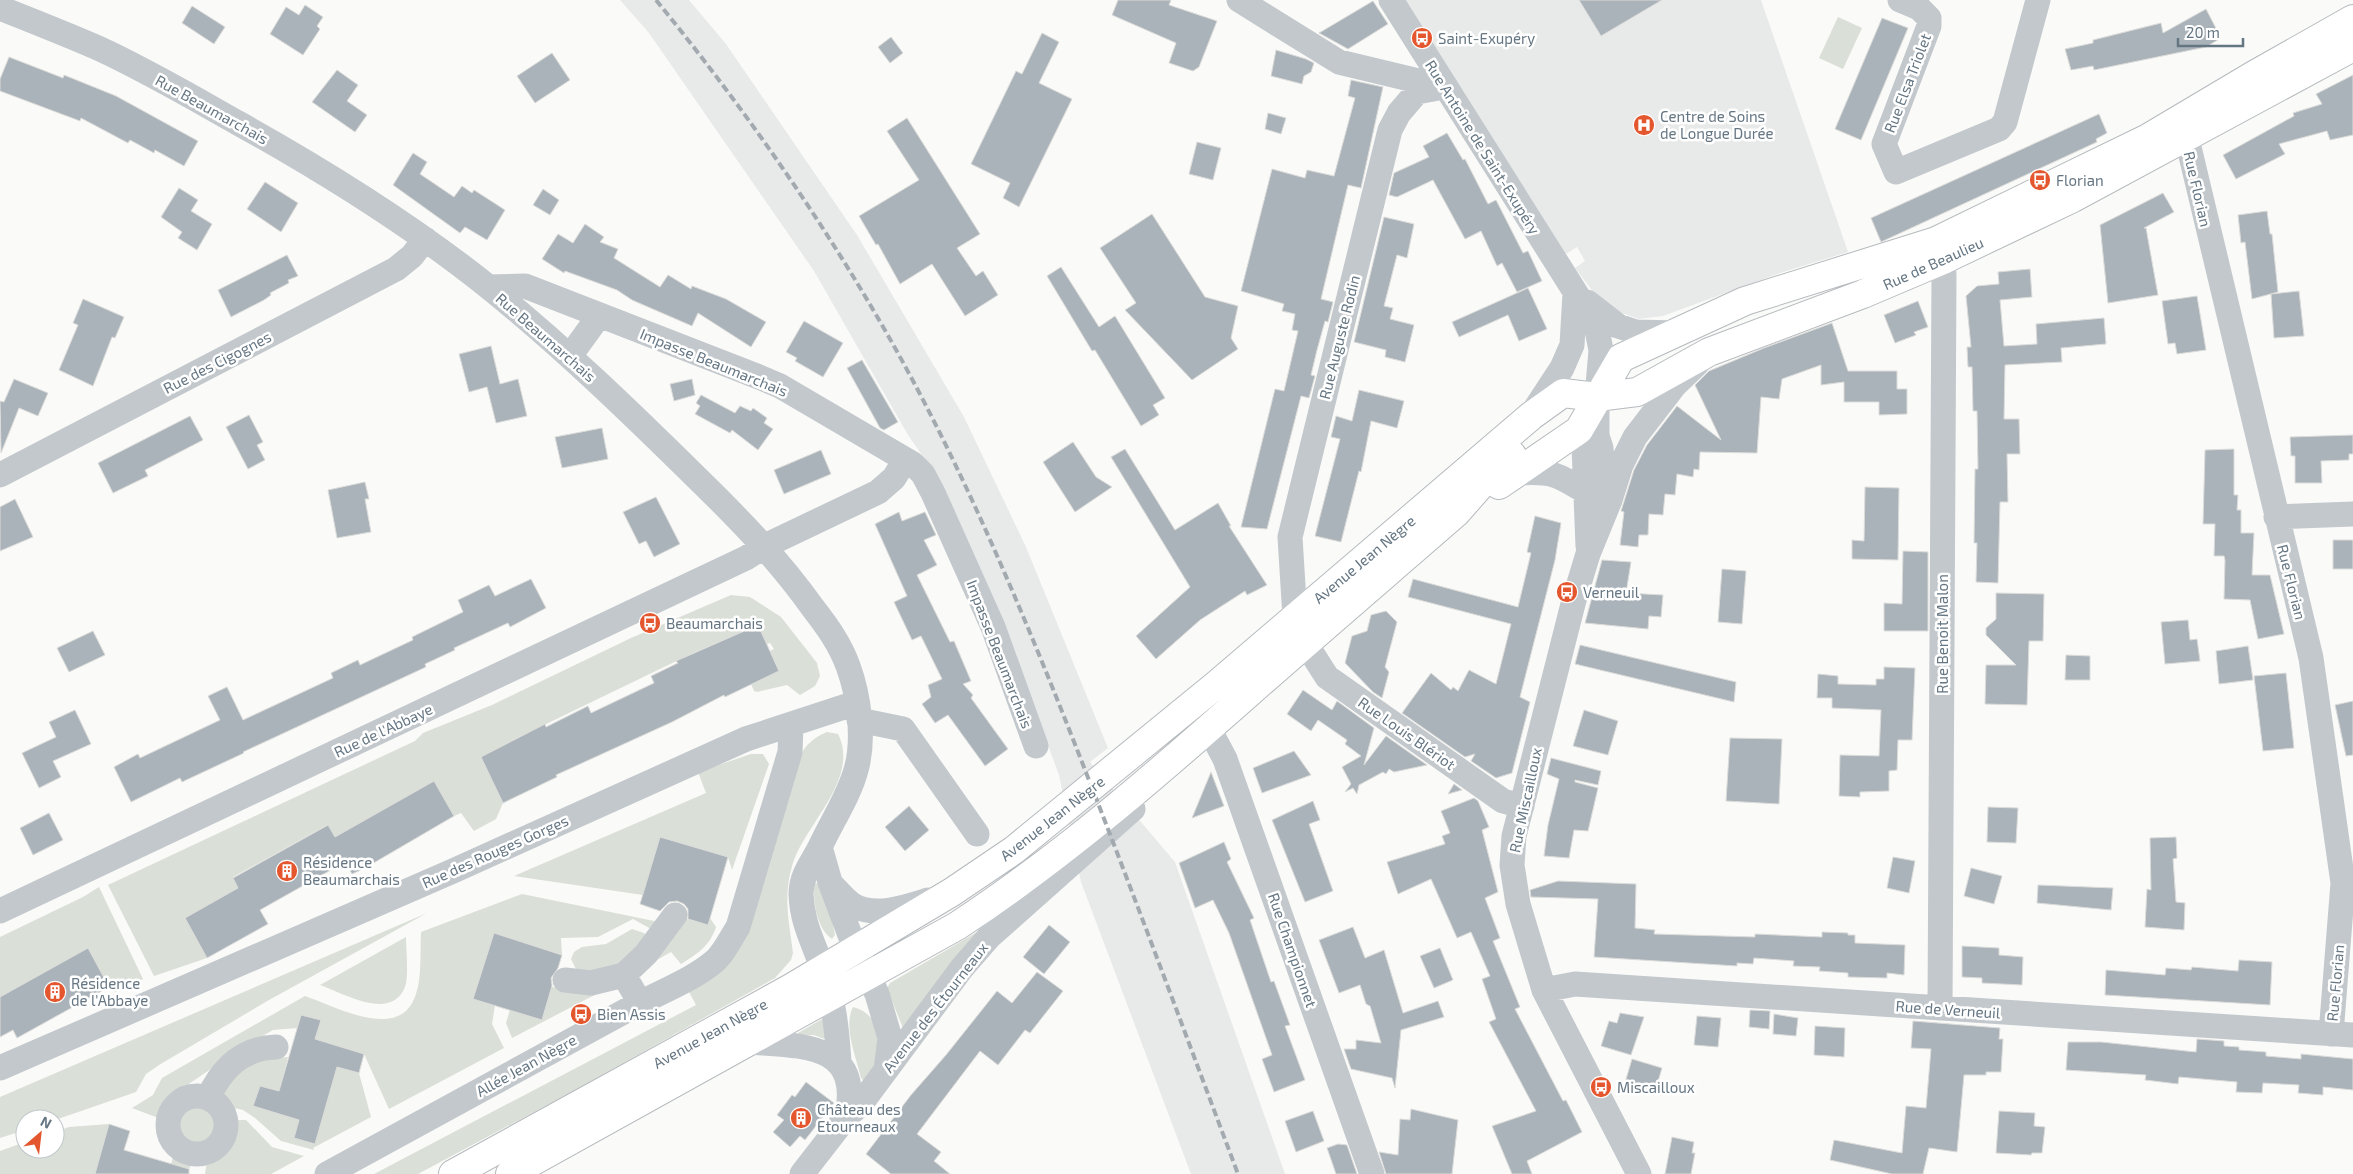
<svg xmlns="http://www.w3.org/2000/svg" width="2353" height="1174" font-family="'Exo 2',sans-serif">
<rect width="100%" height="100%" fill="#fafaf8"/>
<!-- built -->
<path fill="#e8e9e9" d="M620,0H689L726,44L857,235L964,417L1026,547L1108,748L1090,762L1175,862L1285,1174H1191L1081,882L1059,775L1015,657L938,478L908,435L814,271L649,33Z
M1405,0H1761L1848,252L1783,272L1663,316L1639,319L1619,312L1594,293L1575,268L1585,261L1577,247L1566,254Z"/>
<!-- green -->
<path fill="#dadfd7" d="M1838,17L1862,28L1843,69L1819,58Z
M731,595L750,597L781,617L817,663L820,676L815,686L800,695L787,685L757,692L754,691L751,684L779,670L770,651L774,649L770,643L767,644L758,625L693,653L513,740L503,803L496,819L474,831L461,813L454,816L434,781L335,837L327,825L233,877L238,888L185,918L207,958L154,976L108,885L415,741L423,733L492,705L631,638Z
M827,732L838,734C861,779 803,826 792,866C783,898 789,921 793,953L791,960L775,978L579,1088L418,1174H374L696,1005L688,990L729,961L794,769C802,750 808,740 827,732Z
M751,754H763L769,764L732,870L728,857L660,837L643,895L514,876L706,793L698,772Z
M814,883L820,884L831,916L835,935L832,939C816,928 813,900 814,883Z
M99,887L143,979L115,992L109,987L88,948L0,997V937L83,897Z
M522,894L659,922L651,929L633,919L598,937L561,938L562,955L494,933L473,998L495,1005L492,1024L504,1048L389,1109L364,1054L315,1039L321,1020L301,1015L297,1028L273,1030L245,1046L168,1098L161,1119L132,1108L153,1095L162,1078L305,996C337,1007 401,1043 416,994C422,977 420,950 421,932Z
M427,913L269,1000L159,1065L146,1074L136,1092L55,1120L25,1119V1130L0,1138V1097Z
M683,918L708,925L710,918L716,927C710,946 697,954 681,964L671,952L641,969Z
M632,929L644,933L649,941L633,960L595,976L576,969L571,959L574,952L582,947L606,944Z
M979,931L904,1031L887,988L890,983Z
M406,937C406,949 409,976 405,987C391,1022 343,993 320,985Z
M552,987L576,991L608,988L512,1038L506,1023L510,1010L542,1020Z
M853,1007C881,1015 879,1038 879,1062L864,1081L861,1078C856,1056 843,1027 853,1007Z
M822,1019L830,1041L814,1035L798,1036V1033Z
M288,1057L279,1091L260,1086L253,1106L299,1120L294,1138L315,1144L337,1067L359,1073L371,1117L313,1148L314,1150L281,1141L255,1118L243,1110L225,1106L220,1092L223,1080L259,1059Z
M176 1125a21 21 0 1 1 42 0a21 21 0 1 1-42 0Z
M232,1120H246L272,1147L304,1156L271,1174H205L207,1161C223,1151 233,1140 232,1120Z
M109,1124L95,1174H0V1151L25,1142V1149H55V1132L69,1127Z
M174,1152L191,1162L188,1174H169Z"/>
<!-- building -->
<path fill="#aab3b9" stroke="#dcdcda" d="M1118,0H1171L1169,5L1217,21L1199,67L1193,71L1169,63L1176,43L1112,15Z
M1579,0H1662L1601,36Z
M1373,1L1388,24L1348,49L1319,33Z
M305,5L323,17L317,26L320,29L303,55L270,34L286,7L299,15Z
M192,6L225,27L214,44L182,23Z
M2206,9L2221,38L2206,47L2094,70L2093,66L2071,70L2065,49L2093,43V40L2161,23L2163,33Z
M1882,18L1908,28L1861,140L1835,129Z
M1042,33L1059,42L1039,83L1072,99L1019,207L1003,198L1010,183L971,164L1016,71L1022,74Z
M891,37L903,53L890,63L878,47Z
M1276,50L1306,59L1314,63L1311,72L1304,76L1302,84L1271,76Z
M552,53L570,80L535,103L517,76Z
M9,57L63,78L64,75L116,96L198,141L184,166L155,150L154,153L130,140L128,143L81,118L80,121L0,91V79Z
M337,70L358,85L347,101L367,115L355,132L312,102Z
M2353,75V135L2330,140L2327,131L2279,144L2285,154L2236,179L2223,155L2294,116L2293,113L2322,104L2316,94Z
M1351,80L1383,87L1361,188L1348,185L1321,299L1333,302L1328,322L1325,321L1317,350L1311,375L1315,376L1309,398L1301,396L1267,529L1241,527L1275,389L1284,391L1298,331L1292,330L1295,314L1282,311L1284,304L1241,291L1272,169L1305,178L1307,170L1334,176L1355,98L1348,96Z
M1268,113L1286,118L1281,134L1265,129Z
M2099,114L2107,133L2096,139L2097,142L1881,242L1871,218Z
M907,118L980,234L957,248L976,276L983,271L998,295L965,316L932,264L900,284L878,244L876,245L859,216L919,180L887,131Z
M1447,133L1463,160L1465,159L1488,204L1496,200L1523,253L1528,251L1542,281L1517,292L1502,263L1497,266L1481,231L1465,239L1433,180L1397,197L1389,195L1394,173L1429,157L1423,146Z
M1197,142L1221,148L1213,180L1189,174Z
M413,153L427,162L420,174L454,197L462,186L472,193L474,190L505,210L487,240L465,227L460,233L393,185Z
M265,182L298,203L281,232L247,209Z
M179,188L198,200L191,211L212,224L197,250L178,238L182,232L161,217Z
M543,189L559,200L550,215L533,205Z
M2163,193L2174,212L2144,228H2146L2158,295L2108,303L2100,225Z
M2267,211L2270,234H2272L2278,292L2252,299L2245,242L2241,243L2238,215Z
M1152,214L1205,297L1238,306L1231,338L1238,349L1192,380L1125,310L1136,303L1100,248Z
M1384,217L1414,224L1407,258L1397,255L1384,306L1393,308L1390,319L1414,325L1405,362L1385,357L1386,350L1354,342Z
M585,224L604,237L600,242L618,249L614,258L660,287L668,275L691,289L692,286L726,299L766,322L751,347L698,313L692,326L632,300L617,290L565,271L564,273L542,259L558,234L573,243Z
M287,255L298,276L288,280L289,283L270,293L271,295L264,300L231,317L218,290Z
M1061,267L1099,327L1115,316L1165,398L1153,405L1159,415L1141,426L1095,350L1092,351L1047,276Z
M2030,269L2032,297L2000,300L2004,346L2037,344L2036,324L2104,318L2106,344L2061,348L2062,362L2005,365L2004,419H2019L2020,454H2007L2008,502H2000L1998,583L1976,582L1977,543H1974L1975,469H1978L1977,411H1973L1972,367H1968L1967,347H1971L1966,296L1977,286L1999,284L1998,272Z
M1528,288L1547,329L1519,341L1508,315L1459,337L1452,322Z
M2299,291L2304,336L2274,338L2271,294Z
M2197,296L2206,350L2177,354L2175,343L2168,344L2162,301Z
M83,299L124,317L115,338L112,337L93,386L59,370L78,325L73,323Z
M1918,301L1928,327L1914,332L1916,335L1895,343L1884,315Z
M804,321L843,343L823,377L795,361L797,358L786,352Z
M1832,323L1848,371H1897V389H1907V414L1879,415V402H1844V382L1821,385V365L1782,379L1779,399L1761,397L1757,453L1700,452L1699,470L1694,469L1693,477L1677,474L1675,495L1665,494L1663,515L1649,514L1648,535H1639L1638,547L1620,545L1624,512L1621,511L1634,470L1647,445L1677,406L1721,440L1695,385L1709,371L1764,348Z
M491,346L500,384L518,379L527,416L496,423L487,387L469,392L459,354Z
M862,360L898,422L884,430L880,428L847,368Z
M14,379L48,393L38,416L19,408L1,453L0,401L4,402Z
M692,379L695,395L674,401L670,384Z
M1359,390L1404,401L1397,428L1371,421L1361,472L1359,471L1341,542L1315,536L1340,439L1331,437L1336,416L1352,421Z
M701,395L735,413L740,406L751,411L753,408L767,418L764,423L773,429L758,450L732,430L730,433L695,414L700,406L696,403Z
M249,415L263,442L257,445L265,460L248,469L226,427Z
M190,416L203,440L145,470L148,476L113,493L98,463Z
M602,428L608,459L562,468L555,437Z
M2353,435V454H2349V460L2321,461L2322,483H2295V456H2291L2290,437Z
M1073,442L1096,477L1112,487L1075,512L1043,462Z
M1125,449L1175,530L1218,503L1231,526H1229L1267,585L1247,595L1245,591L1200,620L1156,659L1136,636L1190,587L1111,457Z
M2234,449V495H2238L2237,510H2241V533H2254L2252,575H2270L2284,634L2258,639L2250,600L2224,599L2225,560L2224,556H2214L2215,524H2203L2205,450Z
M821,450L831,474L784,494L774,470Z
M365,482L369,499H365L371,532L337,538L328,490Z
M1865,487L1899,488L1898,560L1852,559V540L1864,541Z
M656,497L680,544L654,557L646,541L639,544L623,512Z
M15,499L33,537L0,551V507Z
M899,512L902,521L925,512L936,535L924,540L937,565L917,575L950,642L954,641L971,681L963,684L973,695L971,698L1008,749L985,766L948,715L935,723L922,704L931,697L928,685L942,679L921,636L912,640L894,602L907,596L875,524Z
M1535,516L1561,523L1555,560L1520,697L1530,702L1512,773L1496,778L1471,761L1475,754L1465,757L1402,713L1431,673L1451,690L1453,687L1458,691L1469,670L1496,684L1511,624L1408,597L1413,579L1518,607L1531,553L1527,552Z
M2333,540H2353V569H2333Z
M1903,551L1928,552V631H1884V603L1902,604Z
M1602,560L1631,562L1626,593L1663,595L1661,617L1649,616L1648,629L1585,623Z
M1722,569L1746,571L1742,624L1718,622Z
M531,579L546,608L510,627L508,623L454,648L455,650L425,664L426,667L243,752L244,753L182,782L180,778L131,802L114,767L138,754L140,758L220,720L208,696L227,687L243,720L333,678L331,673L358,660L360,665L413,640L412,637L463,612L458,600L489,585L495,596Z
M1996,593L2044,594L2043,641H2029L2027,705L1985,704L1986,665H2016L1986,635V628L1996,619Z
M1386,611L1397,622L1385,667L1389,672L1382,698L1373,692L1345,663L1352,636L1367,631L1371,615Z
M2188,620L2190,640L2197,639L2200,661L2165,664L2161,622Z
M758,625L779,671L725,697L724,695L672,722L556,775L557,777L503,803L481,757L545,724L546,727L588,706L591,713L654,683L651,676L678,663L676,661Z
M93,631L105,655L69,672L57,648Z
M1580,645L1736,682L1734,702L1575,664Z
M2248,646L2253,680L2219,684L2216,651Z
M2066,655L2090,656V680H2065Z
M1884,667L1915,668L1912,740H1898L1897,770L1889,771V791L1860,792V797L1839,796L1840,755L1879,756L1881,710L1832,708V698H1817L1818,674L1838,676V684L1876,685V679H1884Z
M2286,673L2294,748L2263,751L2254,676Z
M1303,690L1332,710L1337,701L1374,728L1364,765L1386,736L1427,765L1394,772L1389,769L1386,774L1383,772L1359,785L1357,794L1353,788L1345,792L1351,784L1342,767L1361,756L1345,744L1347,740L1318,720L1311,731L1287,714Z
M2353,701V755L2346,756L2335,705Z
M75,710L91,744L53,761L61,777L39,788L22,753L56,737L49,722Z
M1584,710L1618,721L1608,755L1573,746Z
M1730,738L1782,739L1779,804L1726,801Z
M1294,751L1311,775L1262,793L1253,768Z
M1551,758L1601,771L1598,785L1575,780V782L1598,788L1588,831L1574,830L1569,858L1544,856L1548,825L1559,779L1547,774Z
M1211,772L1224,806L1192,818Z
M434,781L454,816L365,868L352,874L345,862L260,910L268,924L207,958L185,918L238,888L233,878L328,825L335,837Z
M1454,784L1462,790L1448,794Z
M1474,798L1478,801L1489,827L1482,830L1498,892L1485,898L1500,938L1493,941L1520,1007L1515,1009L1563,1101L1566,1100L1582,1132L1527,1161L1532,1174H1512L1492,1126L1536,1111L1489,1022L1496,1019L1482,979L1490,976L1471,932L1457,938L1431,879L1398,894L1387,862L1445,844L1442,836L1450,833L1441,811Z
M1313,801L1320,820L1309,824L1333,891L1305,902L1272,820Z
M909,806L929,830L905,851L885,827Z
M1988,807L2018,808L2016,843L1987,842Z
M49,813L63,840L33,855L20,828Z
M660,837L728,857L708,925L688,919V909L684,904L677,901L669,902L660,911L640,904Z
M2176,837L2177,858L2173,859L2176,902L2185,903L2184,930L2145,927L2147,889L2151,890L2150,838Z
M1224,842L1231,859L1227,862L1254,918L1250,920L1271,982L1274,981L1290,1025L1285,1026L1305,1080L1274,1092L1262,1059L1272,1055L1229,933L1213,900L1195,908L1179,863Z
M1893,857L1915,861L1909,893L1887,888Z
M1971,868L2002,876L1994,904L1964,896Z
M1558,881L1636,884L1635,928L1655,930L1654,934L1755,937V934L1822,937V932L1848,933V935H1855V943L1905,945L1904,975L1887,973V978L1848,977V973L1819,971L1820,967L1793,966L1794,961L1754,958L1753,964L1737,963V966L1594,957L1598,899L1531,897L1530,890Z
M2038,885L2113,888L2111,910L2037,903Z
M1049,925L1070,942L1044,974L1023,957Z
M1353,927L1365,958L1384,950L1403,1013L1438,1001L1444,1017L1401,1030L1395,1088L1392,1078L1351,1069L1344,1049H1356V1040L1381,1043L1370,1006L1366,1004L1360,985L1339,993L1319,940Z
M494,933L562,955L558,968L551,978L552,986L542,1020L473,999Z
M1962,946L1999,948V955L2023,957L2022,985L1982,983V978L1962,977Z
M88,948L109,987L17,1038L13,1030L0,1037V997Z
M1440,948L1453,980L1434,988L1420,956Z
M2239,960L2272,962L2270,1005L2105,995L2106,970L2165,975L2166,968L2191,970L2192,967L2238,971Z
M1037,972L1063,991L1030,1033L1025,1030L998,1065L980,1051L917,1134L941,1152L934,1161L950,1174H891L866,1154L911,1095L946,1055L997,991L1012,1003Z
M1750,1010L1770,1011L1769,1029L1749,1027Z
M1620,1013L1644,1017L1631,1055L1601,1046L1609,1021L1617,1023Z
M1774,1014L1798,1018L1796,1036L1773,1034Z
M301,1015L321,1020L315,1039L364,1054L359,1073L337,1067L315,1144L294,1138L299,1120L253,1106L260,1086L279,1091Z
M1697,1016L1721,1018L1718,1047L1694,1045Z
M1913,1021L2000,1028L1999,1039H2003L2001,1072H1986V1075H1964L1957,1152L1929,1148L1923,1174H1892L1830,1160L1834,1140L1902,1153L1906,1106L1926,1108L1931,1049L1911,1048Z
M1815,1026L1845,1028L1844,1057L1814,1055Z
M2197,1039L2224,1041V1046L2239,1047V1050L2266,1052V1056L2301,1059V1054L2353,1059V1090L2323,1087V1095L2298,1093L2299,1085L2263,1083L2262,1093L2236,1092L2237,1082L2179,1077L2178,1084L2145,1080L2146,1075L2066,1070L2068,1042H2101L2196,1052Z
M1632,1059L1662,1068L1654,1095L1624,1086Z
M806,1082L834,1103L805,1140L800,1136L790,1147L773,1132L784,1120L777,1115L792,1095L795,1097Z
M1411,1109L1458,1120L1452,1174H1386L1379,1152L1398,1155L1400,1119L1410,1120Z
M1313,1111L1324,1141L1296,1152L1285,1121Z
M1999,1111L2035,1113L2034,1126L2045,1127L2042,1153H2032L2031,1155L1996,1153Z
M109,1124L130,1131L124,1150L189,1169V1174H95Z
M1672,1137L1694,1142L1692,1153H1695L1691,1174H1665Z
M1338,1144L1347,1145L1357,1174H1336L1327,1148Z"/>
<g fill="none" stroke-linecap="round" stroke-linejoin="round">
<!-- major casing -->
<g stroke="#b5babe" stroke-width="30">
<path id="major" d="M1878,270L1891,265L1919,247
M1499,485L1579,430L1621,358L1745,301L1936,241L2148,138L2254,75L2353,19
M453,1174L791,988L952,892L1014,850L1216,685L1531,416L1563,393L1597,397L1637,392L1709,352L1863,294L1943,260L2073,198L2353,47
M510,1174L957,926C1062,857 1156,775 1250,692C1318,632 1387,573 1456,513L1492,472L1512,455"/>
</g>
<!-- minor -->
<path stroke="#c3c8cc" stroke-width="25" d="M1239,0L1339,62L1439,86
M1391,0L1596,325L1601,350L1597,397V436L1601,448L1603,476L1601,499
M1900,0L1919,8L1929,18V26L1884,144L1896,172L1999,129L2005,122L2038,0
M0,8C33,21 66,34 98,48C146,70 192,97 238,123C326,172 413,226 491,289C564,348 631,413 697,478C739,519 779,560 813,608C827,626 840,644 848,666C859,696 865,739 856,770C849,796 832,821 821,845C813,862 801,874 801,894C802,925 815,945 824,973C834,1002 837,1031 839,1062
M2182,118L2311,658L2343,883L2331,1034
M1936,242L1943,260L1944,275L1940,1008
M489,287L525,286L759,377L780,386L913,464L923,474L933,493L993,627L1036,746
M1587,302L1618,326L1636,332L1677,333
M570,356L599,316
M1533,412L1562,368L1572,345L1575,293
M1518,473C1552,471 1557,474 1586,492
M0,475L396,269L412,256L425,239
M2276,517L2353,514
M1588,546L1584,446L1589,427
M1295,618L1290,537L1390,130L1399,113L1417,92L1444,87
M1306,644L1327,677L1503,801L1522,806
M859,720L903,729L977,834
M1209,729L1225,759L1372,1174
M820,847L830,882L850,935L877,994L890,1038L886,1070
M833,886C839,892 846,901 853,905C875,918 906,907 928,900
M0,911L746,558L765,546L878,492L894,478L905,460
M624,975L646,954L675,915
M565,980L591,983L624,975L640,1003
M1544,990L1575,984L2353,1035
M750,1042C803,1046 862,1043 847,1116
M0,1068L453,871L746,739L856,703
M168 1125a29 29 0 1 1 58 0a29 29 0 1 1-58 0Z
M208,1098C222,1068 242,1048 276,1047
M327,1174L640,1003C665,990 694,979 716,960C725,951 731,938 738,927L790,752L791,725
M802,1174L847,1116L860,1105L962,968L989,937L1133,809
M1639,1174L1544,990L1518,904L1512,865L1514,836L1574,600L1588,554L1610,500L1621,465L1635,437L1675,385L1697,364"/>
<!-- major -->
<use href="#major" stroke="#fff" stroke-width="28"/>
<!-- rail -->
<path stroke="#a2aab0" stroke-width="4" stroke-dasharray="8 4" stroke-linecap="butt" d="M656,0C741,104 819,215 886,332C949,442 1001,561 1049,679C1115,843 1176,1009 1238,1174"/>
</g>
<!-- icons -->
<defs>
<g id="bus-disc" transform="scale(1.125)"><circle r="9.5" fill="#e4572e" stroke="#fff"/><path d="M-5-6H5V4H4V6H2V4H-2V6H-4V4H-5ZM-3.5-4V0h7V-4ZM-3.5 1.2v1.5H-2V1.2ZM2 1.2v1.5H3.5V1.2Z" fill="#fff"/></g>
<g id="hospital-disc" transform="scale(1.125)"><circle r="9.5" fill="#e4572e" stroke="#fff"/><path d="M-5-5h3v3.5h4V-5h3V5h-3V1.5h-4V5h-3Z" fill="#fff"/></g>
<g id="building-disc" transform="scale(1.125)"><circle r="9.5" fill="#e4572e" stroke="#fff"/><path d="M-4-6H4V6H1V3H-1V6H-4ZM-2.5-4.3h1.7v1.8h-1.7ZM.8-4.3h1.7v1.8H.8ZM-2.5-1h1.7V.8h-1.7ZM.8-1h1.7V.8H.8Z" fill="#fff"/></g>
</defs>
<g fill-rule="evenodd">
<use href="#bus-disc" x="1422" y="38"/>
<use href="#hospital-disc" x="1644" y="125"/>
<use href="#bus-disc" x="2040" y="180"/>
<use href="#bus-disc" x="1567" y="592"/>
<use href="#bus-disc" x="650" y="623"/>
<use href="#building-disc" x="287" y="871"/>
<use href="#building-disc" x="55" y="992"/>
<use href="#bus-disc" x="581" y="1014"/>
<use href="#bus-disc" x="1601" y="1087"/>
<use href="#building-disc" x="801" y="1118"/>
</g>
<g text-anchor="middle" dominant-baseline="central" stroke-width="5" stroke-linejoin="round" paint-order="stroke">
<!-- poi labels -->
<g font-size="15" fill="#657683" stroke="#fff" text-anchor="start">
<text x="1438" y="38">Saint-Exupéry</text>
<text x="1660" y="116">Centre de Soins<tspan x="1660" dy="17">de Longue Durée</tspan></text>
<text x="2056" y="180">Florian</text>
<text x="1583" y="592">Verneuil</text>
<text x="666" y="623">Beaumarchais</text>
<text x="303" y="862">Résidence<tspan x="303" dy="17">Beaumarchais</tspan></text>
<text x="71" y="983">Résidence<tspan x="71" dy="17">de l'Abbaye</tspan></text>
<text x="597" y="1014">Bien Assis</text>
<text x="1617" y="1087">Miscailloux</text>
<text x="817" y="1109">Château des<tspan x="817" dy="17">Etourneaux</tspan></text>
</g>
<!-- street labels -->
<g font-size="15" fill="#657683" stroke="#fff">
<text transform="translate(1907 83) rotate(-69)">Rue Elsa Triolet</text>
<text transform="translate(212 109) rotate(29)">Rue Beaumarchais</text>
<text transform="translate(1483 147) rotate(58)">Rue Antoine de Saint-Exupéry</text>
<text transform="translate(2198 189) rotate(77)">Rue Florian</text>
<text transform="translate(1933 263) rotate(-24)">Rue de Beaulieu</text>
<text transform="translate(546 337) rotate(41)">Rue Beaumarchais</text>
<text transform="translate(1339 337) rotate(-76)">Rue Auguste Rodin</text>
<text transform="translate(217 362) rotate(-27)">Rue des Cigognes</text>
<text transform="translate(714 362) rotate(22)">Impasse Beaumarchais</text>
<text transform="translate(1364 559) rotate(-40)">Avenue Jean Nègre</text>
<text transform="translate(2292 582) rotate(76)">Rue Florian</text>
<text transform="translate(1942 634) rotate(-90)">Rue Benoit Malon</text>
<text transform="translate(1000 654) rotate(69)">Impasse Beaumarchais</text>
<text transform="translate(383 730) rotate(-25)">Rue de l'Abbaye</text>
<text transform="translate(1407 733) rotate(35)">Rue Louis Blériot</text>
<text transform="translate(1525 800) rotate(-78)">Rue Miscailloux</text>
<text transform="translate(1052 818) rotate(-38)">Avenue Jean Nègre</text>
<text transform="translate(495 851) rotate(-24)">Rue des Rouges Gorges</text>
<text transform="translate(1293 950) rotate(71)">Rue Championnet</text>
<text transform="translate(2335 983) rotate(-85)">Rue Florian</text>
<text transform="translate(935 1007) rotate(-52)">Avenue des Étourneaux</text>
<text transform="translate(1948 1009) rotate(4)">Rue de Verneuil</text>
<text transform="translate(710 1033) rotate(-29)">Avenue Jean Nègre</text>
<text transform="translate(526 1065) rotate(-29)">Allée Jean Nègre</text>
</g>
</g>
<!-- north arrow -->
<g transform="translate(40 1134) rotate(28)"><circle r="24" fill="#ffffff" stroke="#c1c8cd"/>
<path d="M0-4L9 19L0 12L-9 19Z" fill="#e4572e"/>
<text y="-8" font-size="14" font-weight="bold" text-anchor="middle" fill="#657683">N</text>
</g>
<!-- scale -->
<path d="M2178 38v8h65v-8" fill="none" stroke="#657683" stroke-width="2.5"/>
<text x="2186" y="38" font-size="15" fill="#657683" stroke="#ffffff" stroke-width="4" paint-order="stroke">20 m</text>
</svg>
